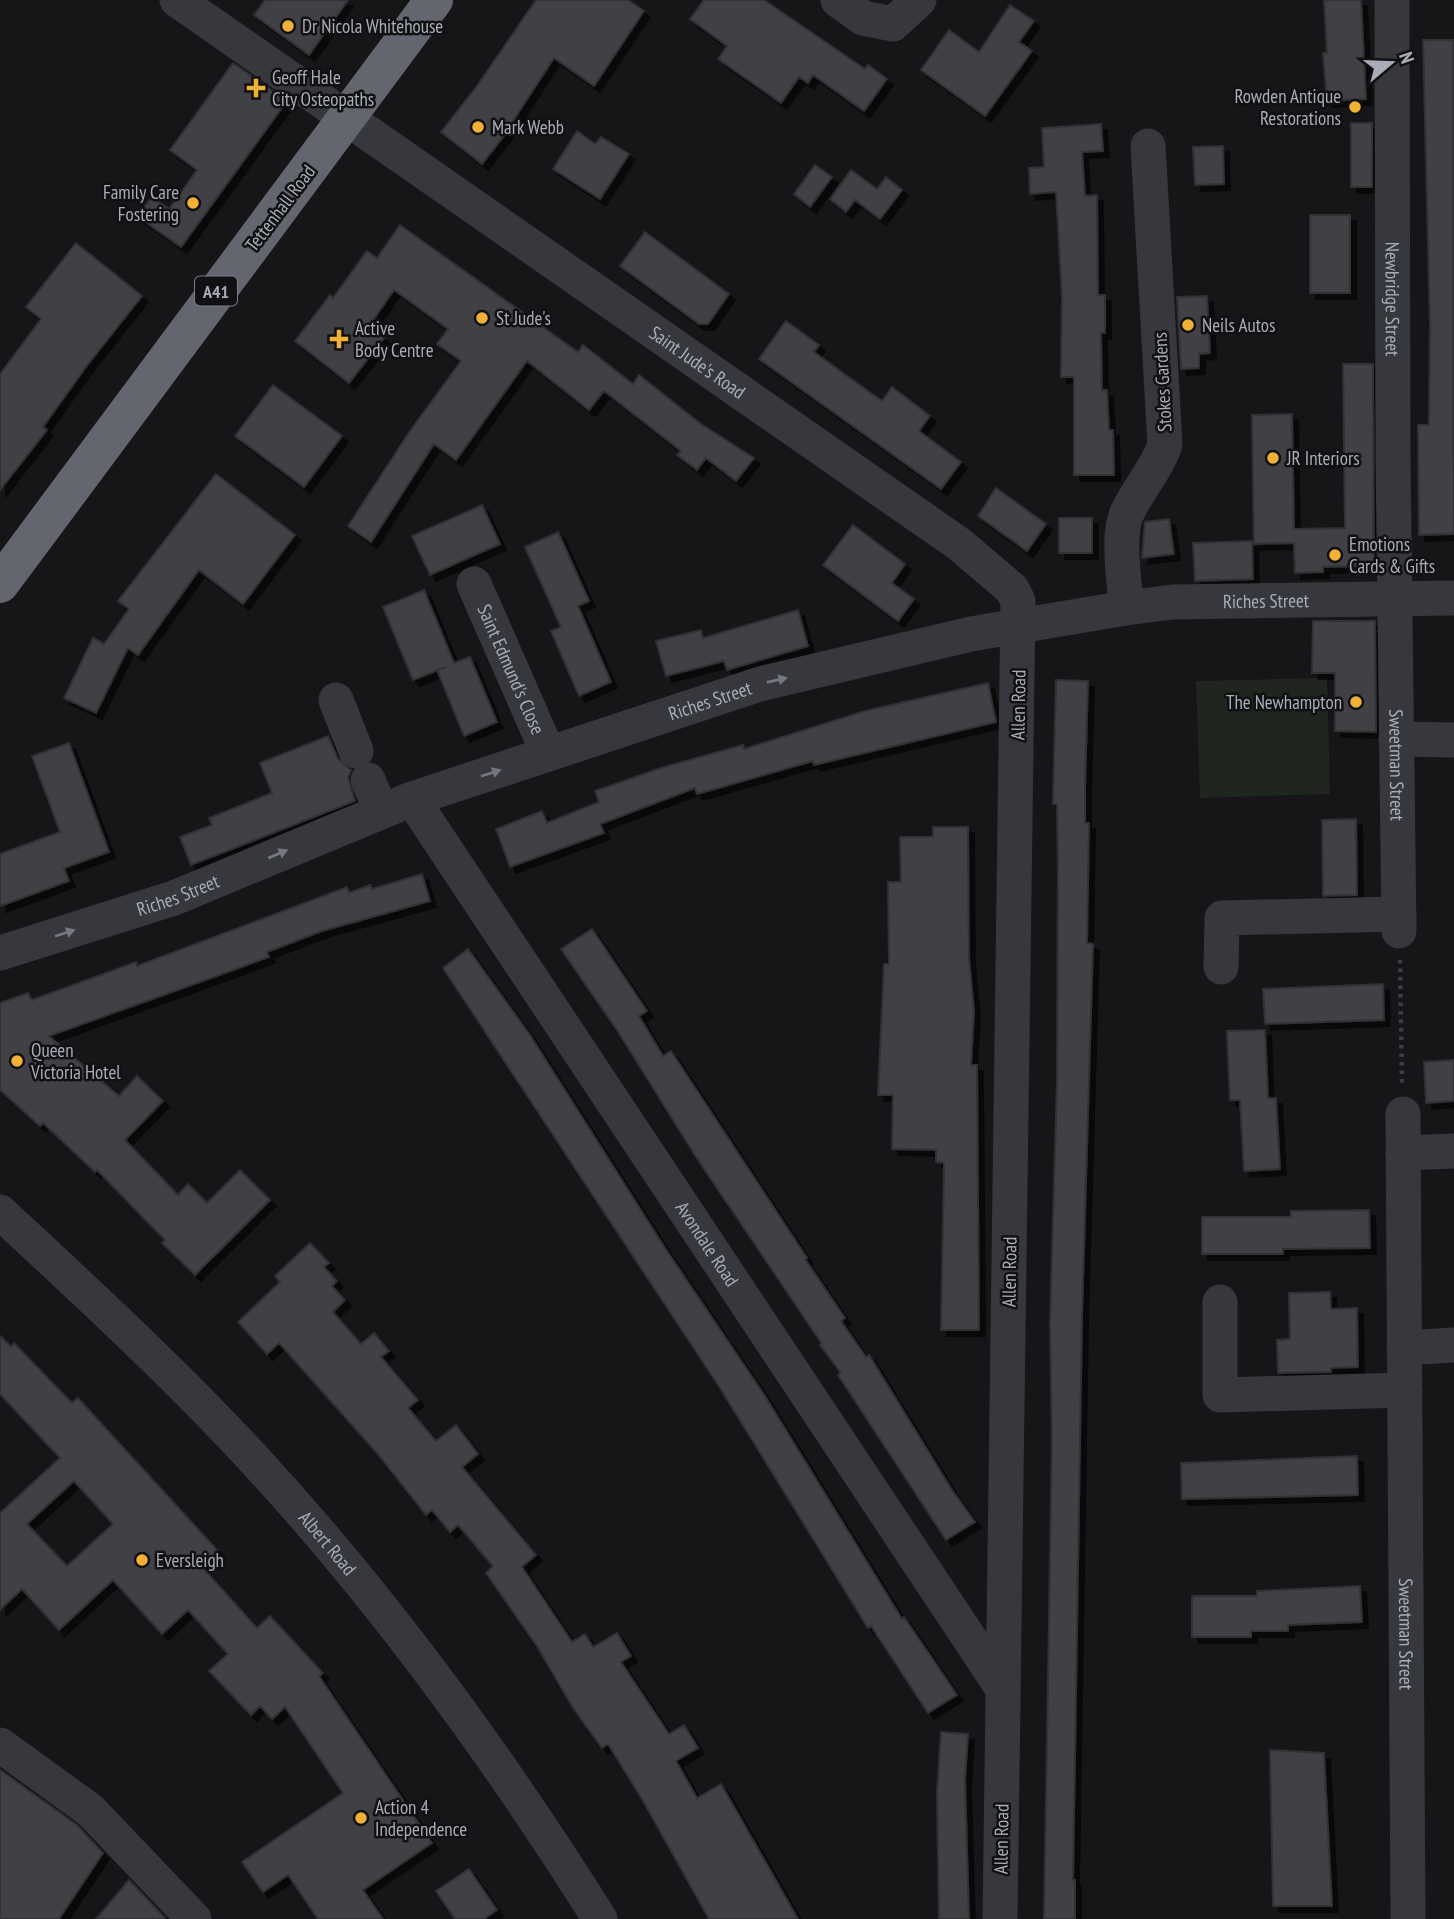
<svg xmlns="http://www.w3.org/2000/svg" width="1454" height="1919" font-family="'PT Sans Narrow',sans-serif">
<defs>
<filter id="shadow"><feDropShadow dx="6" dy="6" stdDeviation="0" flood-color="#0009"/></filter>
</defs>
<rect width="100%" height="100%" fill="#161618"/>
<!-- pitch -->
<path fill="#1e261f" d="M1327,678L1330,794L1200,798L1196,681Z"/>
<!-- building -->
<path fill="#404145" stroke="#303034" stroke-width="2" fill-rule="evenodd" filter="url(#shadow)" d="M265,0H348L309,55L254,15Z
M536,0H628L644,11L594,86L554,58L513,121L514,123L482,164L441,132L477,86Z
M704,0H764L865,69L868,65L887,79L864,111L813,75L808,83L799,77L781,103L718,59L727,46L690,19Z
M1324,0H1361L1366,99L1327,101L1323,53H1327Z
M1010,5L1034,21L1019,42L1032,51L985,116L921,70L949,30L979,52Z
M1423,40H1453L1454,534L1419,535L1418,425H1429L1430,323Z
M233,63L287,101L181,247L137,216L152,197L169,209L197,170L170,150Z
M1351,123H1372V187H1351Z
M1101,124L1103,151L1082,152L1085,196L1097,195L1098,295H1105V333H1101L1102,390H1107L1109,430H1113L1114,475H1074V377H1061L1062,296L1056,192L1030,194L1029,168L1044,167L1042,128Z
M577,131L595,144L601,137L629,154L600,199L553,169Z
M1223,146L1224,184L1195,185L1193,147Z
M815,165L832,177L810,207L794,194Z
M851,170L877,189L886,177L902,190L880,219L855,200L846,212L830,199Z
M1310,215H1350V293H1310Z
M400,225L578,352L583,345L633,384L639,375L701,424L754,458L736,481L706,458L697,470L677,455L681,451L604,391L589,410L527,361L456,460L434,444L371,542L348,526L410,431L461,361L437,344L448,329L394,290L369,326L384,338L349,383L295,341L330,295L333,298L367,251L377,258Z
M645,232L729,294L708,324H699L620,266Z
M76,243L142,296L86,367L43,427L47,430L0,490V374L41,319L26,307Z
M1207,296L1210,353L1199,354V368L1181,369L1177,297Z
M786,321L819,345L814,352L882,401L892,387L930,416L919,431L961,462L941,489L759,359Z
M1343,364H1373L1374,566L1323,567V572L1295,573L1294,543L1254,544L1252,415L1292,414L1294,529L1345,528Z
M273,385L342,436L304,487L235,436Z
M216,474L295,535L243,604L199,570L138,655L128,648L96,713L64,698L93,638L104,644L129,609L118,601Z
M996,488L1046,524L1027,551L978,516Z
M482,505L500,544L430,575L412,536Z
M1059,518H1092V553H1059Z
M1169,519L1174,554L1142,558L1145,522Z
M853,525L905,564L892,583L914,599L898,621L823,565Z
M558,532L589,601L578,606L611,682L579,696L551,631L561,627L525,547Z
M1252,541L1253,579L1195,581L1193,543Z
M424,590L454,663L470,657L497,722L464,736L437,670L446,667L413,680L383,607Z
M798,610L808,646L727,670L724,661L666,676L656,641L701,630L703,638Z
M1313,621H1375L1376,732L1335,731V673H1312Z
M1056,680L1088,681L1085,787V823H1089L1087,943L1093,944L1082,1315L1073,1880H1075V1919H1044L1052,1438L1050,1325L1057,1081L1058,869L1057,804H1053Z
M988,683L996,722L814,765L813,761L697,794L695,788L600,824L604,833L510,867L496,829L542,811L547,823L599,802L595,791L664,767L743,745L744,749L865,711Z
M328,736L338,759L351,770L348,778L355,801L191,865L180,837L212,825L209,818L272,793L260,763Z
M69,743L109,852L64,868L69,881L0,906V854L60,832L32,756Z
M1356,819L1357,895L1323,896L1322,820Z
M933,827H968L969,958L974,1011L971,1065H977L979,1330H941L944,1163L936,1162V1150L892,1149L893,1095H878L884,964H889L888,882H901L900,837H933Z
M422,874L430,901L322,931L267,952L269,957L228,972L49,1036L119,1096L137,1076L163,1101L125,1140L178,1195L188,1184L207,1203L240,1170L270,1200L195,1275L162,1243L165,1240L97,1170L95,1172L43,1123L40,1126L0,1090V1003L28,993L32,1000L136,962L137,966L347,887L349,893L370,885L372,889Z
M592,929L647,1011L639,1016L663,1056L671,1051L807,1258L805,1259L845,1318L841,1321L866,1357L869,1355L952,1490L975,1522L946,1540L838,1375L841,1373L820,1345L822,1344L696,1157L617,1030L561,949Z
M468,949L530,1035L665,1248L765,1396L902,1619L904,1617L957,1695L928,1713L871,1626L868,1628L720,1388L443,968Z
M1383,984L1384,1020L1265,1024L1263,989Z
M1265,1030L1268,1098H1276L1280,1169L1244,1171L1240,1100H1230L1227,1031Z
M1454,1060V1101L1426,1103L1424,1062Z
M1369,1210L1370,1248L1283,1249V1254H1202V1217H1291V1211Z
M310,1243L329,1263L324,1267L337,1281L332,1286L345,1300L333,1312L361,1344L374,1333L389,1351L381,1357L418,1400L408,1408L436,1441L456,1425L478,1454L462,1467L536,1555L522,1567L572,1642L585,1634L593,1647L617,1633L631,1656L621,1662L669,1734L684,1725L698,1748L676,1761L697,1798L721,1784L798,1919H709L642,1799L608,1744L602,1748L573,1708L537,1646L486,1573L493,1566L458,1525L450,1532L432,1510L426,1515L377,1453L279,1343L267,1354L238,1322L280,1282L275,1276Z
M1330,1292L1331,1309L1357,1308L1358,1367L1331,1368V1372L1278,1373L1277,1340L1290,1339L1289,1293Z
M0,1336L11,1347L14,1343L72,1403L78,1398L219,1552L203,1568L257,1628L270,1616L323,1673L319,1676L432,1843L363,1890L383,1919H318L288,1875L263,1892L242,1862L343,1793L285,1707L272,1719L260,1706L251,1715L209,1671L228,1654L188,1610L162,1634L113,1580L59,1630L22,1589L0,1610V1513L60,1458L0,1394ZM74,1481L113,1524L67,1566L27,1524Z
M1357,1456L1358,1495L1182,1499L1181,1463Z
M1360,1586L1362,1622L1288,1625V1631H1251V1637H1192V1596H1257V1591Z
M941,1732L968,1734L965,1780L969,1919H939L937,1793Z
M1270,1750L1324,1753L1332,1906H1273Z
M0,1770L77,1825L103,1853L59,1919H0Z
M469,1869L497,1910L484,1919H455L436,1891Z
M129,1880L165,1918L164,1919H96Z"/>
<g fill="none" stroke-linecap="round" stroke-linejoin="round">
<!-- path -->
<path stroke="#3d3f44" stroke-width="4.5" stroke-dasharray="3.5 5" stroke-linecap="butt" d="M1400,960L1402,1084"/>
<!-- minor -->
<g stroke="#37383d" stroke-width="35">
<path id="s1" d="M177,0L959,544L1012,589L1018,601L1000,1919"/>
<path d="M838,0L863,18L893,24L919,0"/>
<path id="s2" d="M1392,0L1393,457L1399,931"/>
<path id="s3" d="M474,584L548,753"/>
<path d="M1126,608C1125,582 1116,533 1128,511C1139,488 1156,470 1165,445L1148,146"/>
<path d="M336,700L356,751"/>
<path d="M1396,739L1454,740"/>
<path d="M368,780L381,811"/>
<path id="s4" d="M412,799L1003,1689"/>
<path id="s5" d="M0,953L174,898L412,799L760,684L971,634L1126,608L1173,602L1454,598"/>
<path d="M1221,967L1222,918L1399,914"/>
<path id="s6" d="M1403,1114L1408,1919"/>
<path d="M1403,1153L1454,1151"/>
<path id="s7" d="M0,1212C85,1291 171,1370 250,1455C381,1596 498,1757 600,1919"/>
<path d="M1220,1302V1395L1405,1390"/>
<path d="M1404,1348L1454,1345"/>
<path d="M0,1745L90,1810L194,1919"/>
</g>
<!-- highway -->
<path stroke="#63666e" stroke-width="38" d="M0,584L434,0"/>
</g>
<!-- one-way arrows -->
<defs><path id="oneway-solid" d="M-6-.8H1V-3.2L6.5 0L1 3.2V.8H-6Z" transform="scale(1.75)"/></defs>
<g fill="#757881">
<use href="#oneway-solid" transform="translate(777 680) rotate(-13)"/>
<use href="#oneway-solid" transform="translate(491 773) rotate(-18)"/>
<use href="#oneway-solid" transform="translate(278 854) rotate(-23)"/>
<use href="#oneway-solid" transform="translate(65 933) rotate(-18)"/>
</g>
<!-- markers -->
<g fill="#f2b134" stroke="#111113" stroke-width="2.5">
<circle cx="288" cy="26" r="7"/>
<path d="M252.5 77.5h7v7h7v7h-7v7h-7v-7h-7v-7h7z"/>
<circle cx="1355" cy="107" r="7"/>
<circle cx="478" cy="127" r="7"/>
<circle cx="193" cy="203" r="7"/>
<circle cx="482" cy="318" r="7"/>
<circle cx="1188" cy="325" r="7"/>
<path d="M335.5 328.5h7v7h7v7h-7v7h-7v-7h-7v-7h7z"/>
<circle cx="1273" cy="458" r="7"/>
<circle cx="1335" cy="555" r="7"/>
<circle cx="1356" cy="702" r="7"/>
<circle cx="17" cy="1061" r="7"/>
<circle cx="142" cy="1560" r="7"/>
<circle cx="361" cy="1818" r="7"/>
</g>
<g text-anchor="middle" dominant-baseline="central" stroke-width="5" stroke-linejoin="round" paint-order="stroke">
<!-- shield labels -->
<rect fill="#111113" stroke="#7b7e86" stroke-width="2" x="195" y="276.5" width="42" height="29" rx="5"/>
<g font-size="18" font-weight="bold" fill="#a8adb8">
<text x="216" y="291">A41</text>
</g>
<!-- poi labels -->
<g font-size="19" fill="#a8adb8" stroke="#111113" text-anchor="start">
<text x="302" y="26">Dr Nicola Whitehouse</text>
<text x="272" y="77">Geoff Hale<tspan x="272" dy="22">City Osteopaths</tspan></text>
<text x="1341" y="96" text-anchor="end">Rowden Antique<tspan x="1341" dy="22">Restorations</tspan></text>
<text x="492" y="127">Mark Webb</text>
<text x="179" y="192" text-anchor="end">Family Care<tspan x="179" dy="22">Fostering</tspan></text>
<text x="496" y="318">St Jude's</text>
<text x="1202" y="325">Neils Autos</text>
<text x="355" y="328">Active<tspan x="355" dy="22">Body Centre</tspan></text>
<text x="1287" y="458">JR Interiors</text>
<text x="1349" y="544">Emotions<tspan x="1349" dy="22">Cards &amp; Gifts</tspan></text>
<text x="1342" y="702" text-anchor="end">The Newhampton</text>
<text x="31" y="1050">Queen<tspan x="31" dy="22">Victoria Hotel</tspan></text>
<text x="156" y="1560">Eversleigh</text>
<text x="375" y="1807">Action 4<tspan x="375" dy="22">Independence</tspan></text>
</g>
<!-- street labels -->
<g font-size="19" fill="#a8adb8" stroke="#111113">
<text transform="translate(280 208) rotate(-53)">Tettenhall Road</text>
<text stroke="none"><textPath href="#s2" startOffset="299">Newbridge Street</textPath></text>
<text stroke="none"><textPath href="#s1" startOffset="634">Saint Jude's Road</textPath></text>
<text transform="translate(1162 382) rotate(-93)">Stokes Gardens</text>
<text stroke="none"><textPath href="#s5" startOffset="1321">Riches Street</textPath></text>
<text stroke="none"><textPath href="#s3" startOffset="93">Saint Edmund's Close</textPath></text>
<text stroke="none"><textPath href="#s5" startOffset="754">Riches Street</textPath></text>
<text transform="translate(1018 705) rotate(-89)">Allen Road</text>
<text stroke="none"><textPath href="#s2" startOffset="765">Sweetman Street</textPath></text>
<text stroke="none"><textPath href="#s5" startOffset="187">Riches Street</textPath></text>
<text stroke="none"><textPath href="#s4" startOffset="534">Avondale Road</textPath></text>
<text transform="translate(1009 1272) rotate(-89)">Allen Road</text>
<text stroke="none"><textPath href="#s7" startOffset="466">Albert Road</textPath></text>
<text stroke="none"><textPath href="#s6" startOffset="520">Sweetman Street</textPath></text>
<text transform="translate(1001 1839) rotate(-89)">Allen Road</text>
</g>
</g>
<!-- north arrow -->
<g transform="translate(1391 63) rotate(71)" stroke="#111113" stroke-width="5" paint-order="stroke">
<path d="M0-5L12 26L0 18L-12 26Z" fill="#a8adb8"/>
<text y="-10" font-size="19" font-weight="bold" text-anchor="middle" fill="#a8adb8">N</text>
</g>
</svg>
